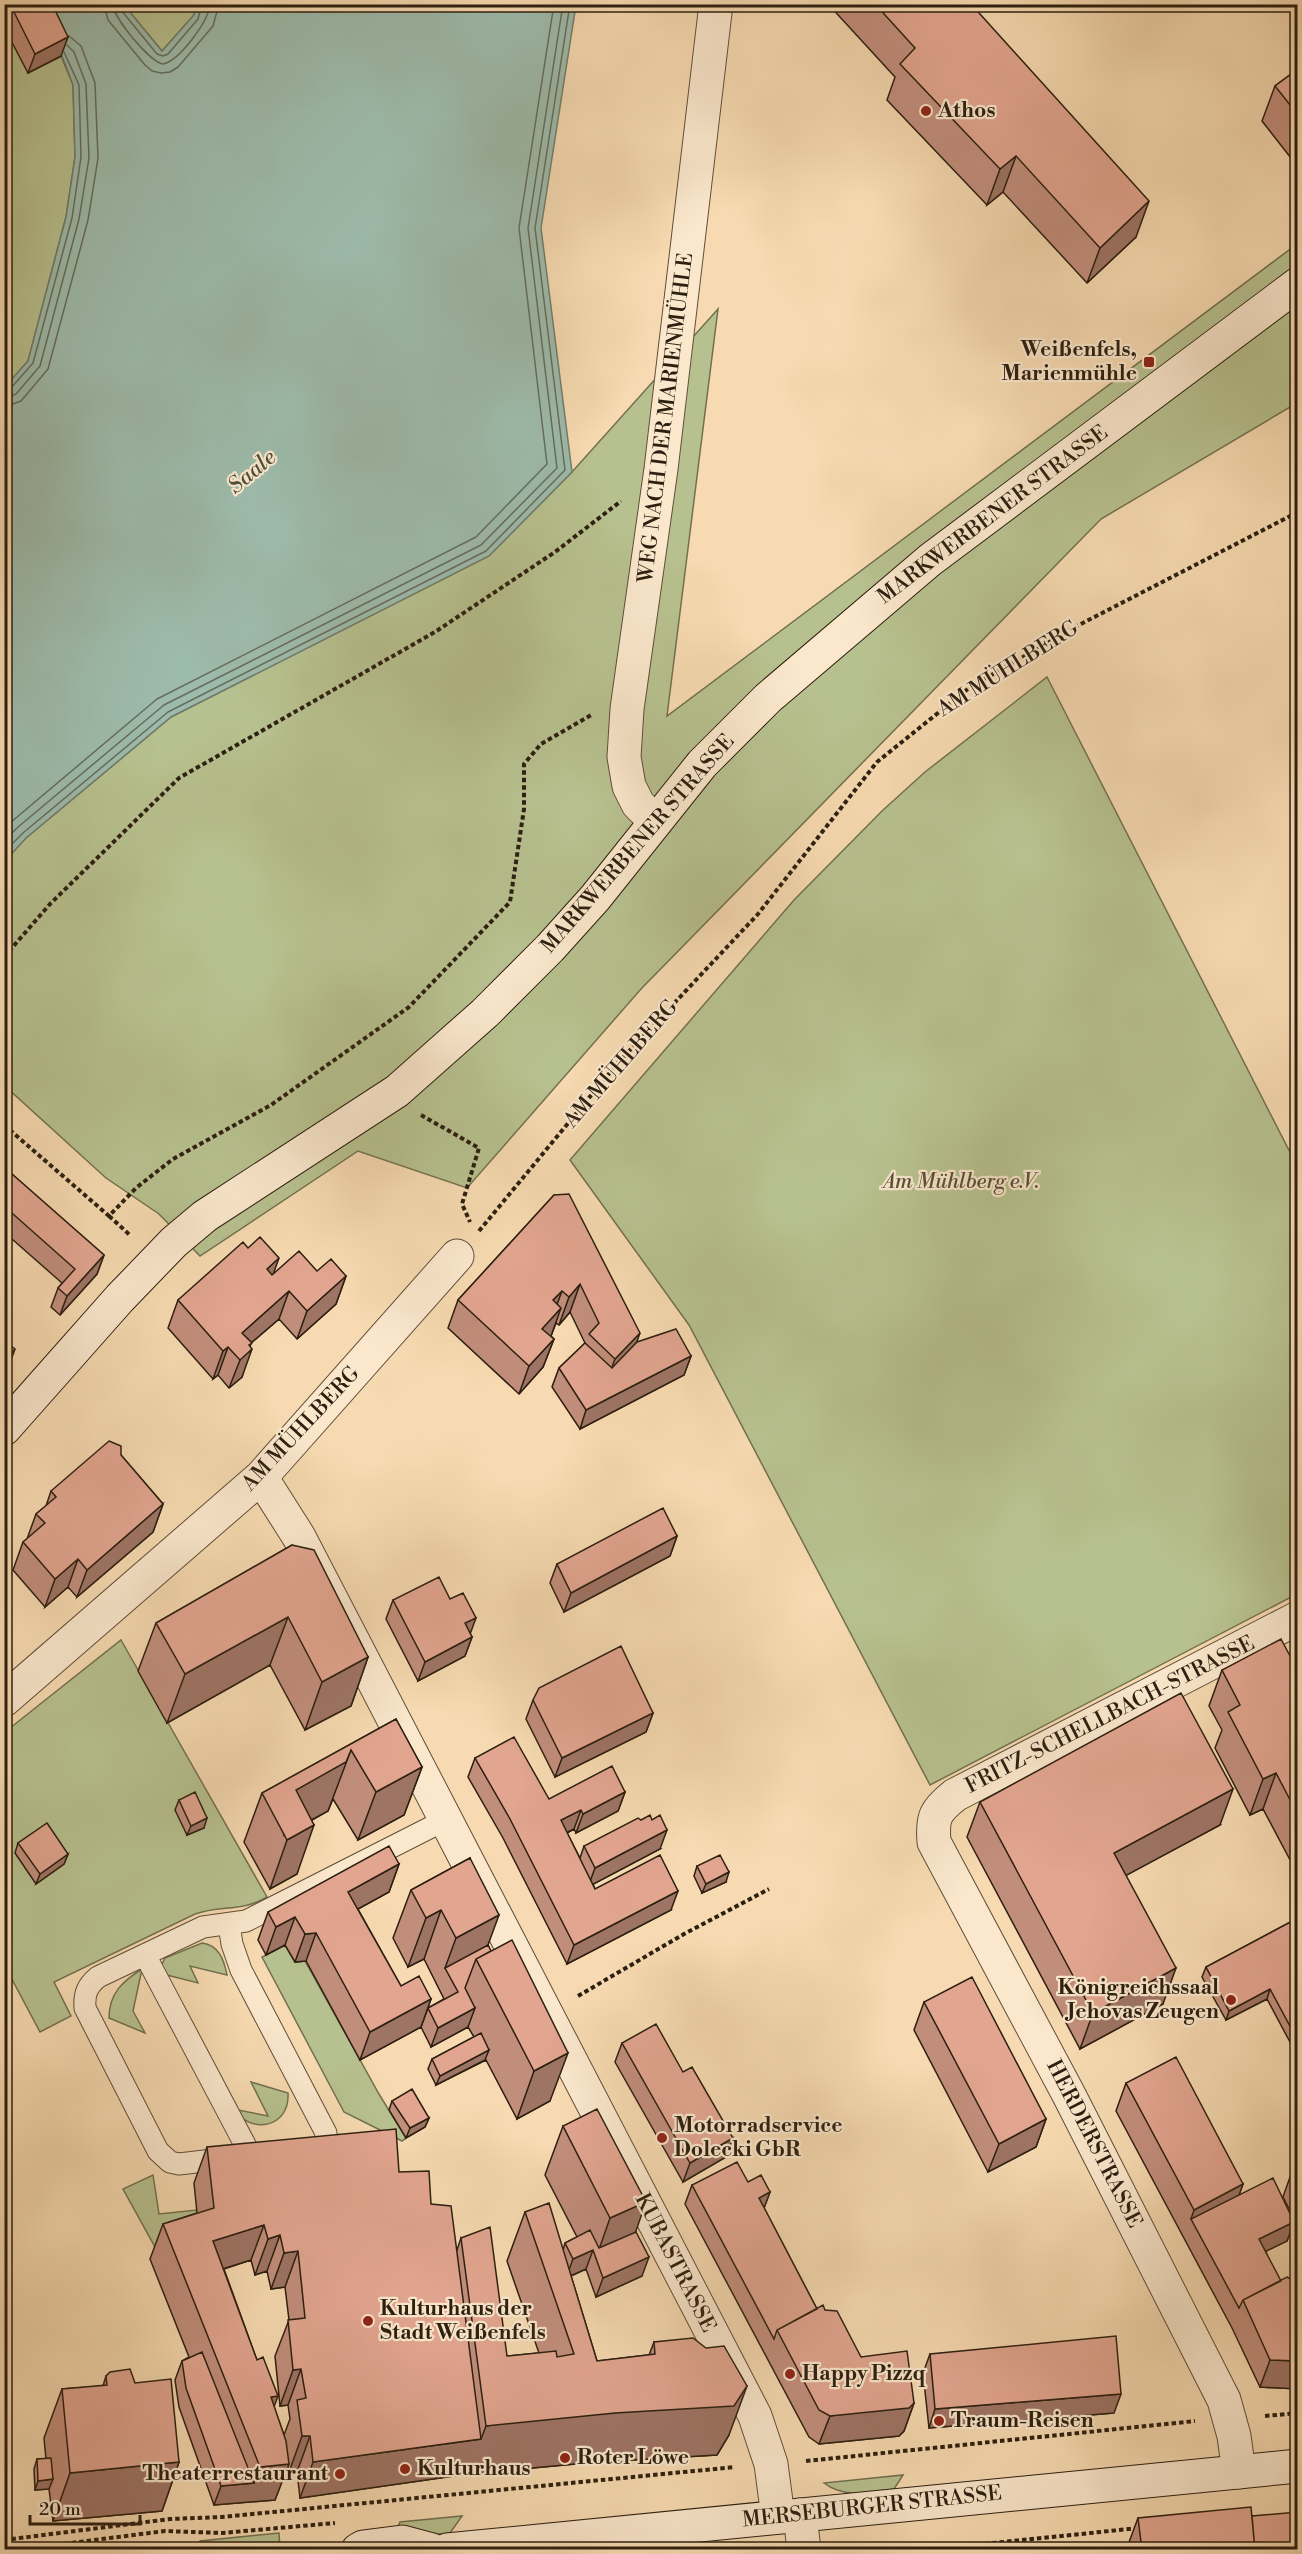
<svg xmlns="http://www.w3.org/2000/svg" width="1302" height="2554" font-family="'Libre Bodoni',serif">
<rect width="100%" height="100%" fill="#f7dab1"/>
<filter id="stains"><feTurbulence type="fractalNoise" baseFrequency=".00333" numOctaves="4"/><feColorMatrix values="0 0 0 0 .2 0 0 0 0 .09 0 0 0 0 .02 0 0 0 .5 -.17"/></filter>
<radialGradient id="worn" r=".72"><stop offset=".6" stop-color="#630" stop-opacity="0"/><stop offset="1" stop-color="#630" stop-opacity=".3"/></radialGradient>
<!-- green -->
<path fill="#b7c18f" stroke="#727050" stroke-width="1.5" d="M124,5H197L194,15L162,51Z
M4,27L61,56L73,85L75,157L66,217L28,361L5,387Z
M1297,244V403L1101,519L641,989L467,1188L358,1151L200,1256L159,1214L106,1178L7,1088L5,1089L4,861L26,838L171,717L489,556L572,472L718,309L667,716Z
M1047,677L1297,1166V1594L930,1785L689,1325L570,1160L794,900L882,811L925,772Z
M121,1640L267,1897C242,1912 221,1905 195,1914L54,1982L71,2016L40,2032L5,1966V1732Z
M202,1943C219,1945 224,1960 227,1975L190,1966L198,1983L163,1974L160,1968L165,1958Z
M285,1945L295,1962L305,1961L379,2094L406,2138L402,2141L344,2112L262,1957Z
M142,1969L133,2011L145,2033L109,2018C109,1993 123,1981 142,1969Z
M251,2082L288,2093C290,2128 251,2135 233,2109L268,2116Z
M153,2175L159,2214L197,2210L201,2244L160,2256L123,2189Z
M903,2475L894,2489C869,2492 845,2499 824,2483Z
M462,2516L450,2533L396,2538V2531L400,2522Z
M279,2533L280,2549L234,2550L200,2546V2541Z"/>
<!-- water -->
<path fill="#9dbbab" stroke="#707d6d" stroke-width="1.5" d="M5,5H124L162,51L194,15L197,5H576L541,228L572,472L489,556L171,717L26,838L5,861V387L28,361L66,217L75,157L73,85L62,56L28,73Z"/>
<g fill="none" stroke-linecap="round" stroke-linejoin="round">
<!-- shore -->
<path stroke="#646d5e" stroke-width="1.5" d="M104,4L108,20L145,65L152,71L161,73L170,72L178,67L213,26L219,4
M113,4C113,18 150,62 163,64C179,61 209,21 210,4
M120,4L121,10L157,54L163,56L168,54L198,19L202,4
M4,390L11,388L33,363L72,218L81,157L79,85L64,52
M4,398L16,394L40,366L79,219L89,158L86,84L74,52L67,45
M4,407L21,401L48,369L88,220L98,158L95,83L81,46L69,36
M4,828L157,699L476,537L547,464L519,228L554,4
M4,841L18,827L164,705L481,545L557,468L528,228L563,4
M4,852L23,833L168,712L486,551L565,470L535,228L570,4"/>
<!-- lane casing -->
<g stroke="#5f4e38" stroke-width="23">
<path id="lane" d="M229,1925L232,1944L241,1970L326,2133C326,2146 318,2150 306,2151
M145,1955L251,2156
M230,2158L179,2164L170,2162L158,2151L85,2008C84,1994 87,1986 98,1977L203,1927L246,1921L445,1820"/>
</g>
<!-- street casing -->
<g stroke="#5f4e38" stroke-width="35">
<path id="street" d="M655,821L638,804L629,786L624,757L627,709L661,469L716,4
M261,1477L299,1537L755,2416L771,2464L778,2517
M4,1700L261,1477L457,1256
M1239,2472L1234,2436L1224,2400L1069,2095L934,1842C932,1817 935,1811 955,1795L1298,1618
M800,2515L804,2550"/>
</g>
<!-- secondary casing -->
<g stroke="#2c1f10" stroke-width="35">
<path id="secondary" d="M4,1429L120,1298L174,1242L205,1216L397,1091L485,1013L550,948L595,898L702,764L768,698L930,560L1298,284
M358,2550L363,2547L402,2542L432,2550
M447,2550L1298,2466"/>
</g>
<!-- path -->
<path stroke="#2c1f10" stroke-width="4" stroke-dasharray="4.5 3" stroke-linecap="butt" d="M4,957L50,904L179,778L435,632L555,552L621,501
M421,1115L479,1148L462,1204L470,1222
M4,1125L109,1216L136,1188L173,1159L271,1105L409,1007L510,902L524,809V764L541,744L591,715
M109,1216L131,1236
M479,1231L617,1064L758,914L877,762L969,688L1075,627L1298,512
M578,1996L684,1934L769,1889
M1265,2416L1298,2413
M806,2461L1195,2421
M4,2540L170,2519L222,2517L735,2467
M35,2550L63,2544L165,2531L222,2533L335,2523
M925,2550L1139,2528"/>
<!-- lane -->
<use href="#lane" stroke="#fae7cc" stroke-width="21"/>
<!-- street -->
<use href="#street" stroke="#fae7cc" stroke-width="33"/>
<!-- secondary -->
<use href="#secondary" stroke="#fae7cc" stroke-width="33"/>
</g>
<!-- wall -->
<path fill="#c28e7c" stroke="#2c1f10" stroke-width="1.5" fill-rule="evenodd" d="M4,4H52L61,56L28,73L4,27Z
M828,4H971L1136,237L1087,283L1003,192L987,205L887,100L895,77Z
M1298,69V167L1262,121L1275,86Z
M4,1167L104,1255L97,1274L60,1315L51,1307L58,1288L62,1283L4,1232Z
M554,1195L637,1342L691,1356L684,1375L580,1429L552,1387L559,1368L585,1343L570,1312L559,1325L556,1323L551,1336L554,1339L543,1367L519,1394L448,1328L458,1300Z
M248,1248L273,1274L317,1271L346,1276L336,1304L297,1339L279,1319L251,1343L242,1377L229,1388L218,1375L213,1379L168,1328L178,1300Z
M121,1455L163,1504L153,1532L77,1597L68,1587L45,1607L13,1570L23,1542L27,1539L36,1514L46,1506L51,1491Z
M677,1536L670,1556L564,1612L550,1583L557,1564Z
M292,1545L368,1657L351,1706L305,1730L270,1665L167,1723L138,1671L156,1623Z
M450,1599L472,1637L465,1656L418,1681L386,1619L393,1600Z
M1222,1670L1298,1671V1875L1263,1809L1250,1815L1215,1748L1222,1730L1209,1706Z
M533,1700L653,1713L646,1732L555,1777L526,1719Z
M396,1719L422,1767L404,1815L358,1840L333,1799L328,1811L312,1820L297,1874L270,1889L244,1842L262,1793Z
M475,1758L549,1799L625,1792L618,1811L576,1833L574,1829L567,1833L580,1858L584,1846L660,1849L593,1884L595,1889L671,1910L567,1964L503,1838L468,1777Z
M179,1800L204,1828L187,1835L175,1810Z
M980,1802L1220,1825L1126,1875L1163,2004L1080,2049L967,1837Z
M18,1843L68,1854L64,1864L36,1884L15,1853Z
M470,1858L488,1945L550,2101L517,2119L486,2060L436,2085L428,2069L432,2059L474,2037L468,2027L431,2047L421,2027L428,2008L444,1999L424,1959L408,1967L393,1938L411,1890Z
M399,1864L389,1892L358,1909L401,1986L431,1999L421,2027L360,2060L306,1961L295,1962L285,1945L266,1955L258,1940L268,1912Z
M697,1866L726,1882L702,1893L694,1876Z
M1298,1918V2057L1267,1999L1226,2020L1202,1977L1206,1967Z
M924,2002L1046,2119L1036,2147L988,2172L914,2030Z
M622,2043L683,2072L726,2157L683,2182L615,2062Z
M1126,2083L1243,2184L1239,2195L1294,2222L1287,2241L1266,2251L1298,2389L1260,2387L1232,2328L1116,2111Z
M392,2101L429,2118L425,2127L406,2138L389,2110Z
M563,2126L636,2232L642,2276L596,2297L586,2269L571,2276L597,2361L649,2355L654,2342L729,2435L717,2455L597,2462L468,2474L300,2498L297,2472H289L288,2465L275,2500L214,2505L179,2407L175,2380L182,2361L189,2357L150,2259L163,2224L197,2213L194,2183L207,2147L399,2172L431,2204L457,2250L461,2238L507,2356L539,2353L507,2261L525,2212L563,2250L565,2243L577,2237L545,2175ZM251,2260L255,2275L267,2271L271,2289L285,2287L289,2320L275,2356L280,2406L288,2405L290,2419L284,2435L224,2269Z
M1298,2174V2226L1283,2197L1290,2177Z
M748,2182L770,2192L764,2208L817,2309L825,2310L861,2357L914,2403L904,2431L899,2436L819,2444L809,2437L685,2204L692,2185Z
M930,2354L1114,2413L929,2428L923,2373Z
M106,2376L135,2383L179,2462L162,2511L53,2521L49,2489L35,2490L34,2469L37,2459H46L44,2438L62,2389L103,2386Z
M1252,2516L1298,2550H1129L1128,2545L1138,2518Z"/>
<!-- shaded-wall -->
<path fill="#9e7465" stroke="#2c1f10" stroke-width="1.5" d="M68,37L61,56L28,73L35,54Z
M1016,156L1003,192L987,205L1000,169Z
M1149,201L1136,237L1087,283L1100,248Z
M104,1255L97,1274L60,1315L67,1296Z
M279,1258L269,1286L267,1269Z
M346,1276L336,1304L297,1339L307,1311Z
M580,1284L570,1312L559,1325L569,1297Z
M289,1291L279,1319L251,1343L248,1353L252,1349L242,1377L229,1388L240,1360L242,1333Z
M562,1291L552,1318L561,1308L551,1336L532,1357L553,1300Z
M640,1333L630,1361L605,1387L615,1359Z
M554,1339L543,1367L519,1394L529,1366Z
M228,1347L218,1375L213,1379L223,1351Z
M15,1349L5,1377L4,1378V1362Z
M691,1356L684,1375L580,1429L586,1410Z
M163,1504L153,1532L77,1597L87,1570Z
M677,1536L670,1556L564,1612L571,1593Z
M78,1559L68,1587L45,1607L55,1579Z
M288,1617L270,1665L167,1723L185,1674Z
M476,1618L469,1637L465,1623Z
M472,1637L465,1656L418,1681L425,1662Z
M368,1657L351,1706L305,1730L322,1682Z
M653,1713L646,1732L555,1777L562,1758Z
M351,1750L328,1811L284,1835L296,1790Z
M422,1767L404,1815L358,1840L376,1792Z
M1276,1773L1263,1809L1250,1815L1263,1779Z
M1233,1789L1220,1825L1101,1889L1114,1853Z
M625,1792L618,1811L576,1833L583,1814Z
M581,1810L574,1829L554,1839L561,1820Z
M207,1818L204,1828L187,1835L191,1826Z
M314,1825L297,1874L270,1889L287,1840Z
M667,1830L660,1849L588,1887L595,1868Z
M68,1854L64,1864L36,1884L40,1874Z
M399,1864L389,1892L338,1920L348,1892Z
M729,1872L726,1882L702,1893L706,1884Z
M678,1891L671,1910L567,1964L574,1945Z
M441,1910L424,1959L408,1967L426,1918Z
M499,1915L481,1964L476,1959L445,1968L456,1938Z
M295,1917L285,1945L266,1955L276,1927Z
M316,1933L306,1961L295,1962L305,1934Z
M1176,1968L1163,2004L1080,2049L1093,2013Z
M1270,1989L1267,1999L1226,2020L1229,2011Z
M431,1999L421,2027L360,2060L370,2032Z
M475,2008L468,2027L431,2047L438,2028Z
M489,2050L485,2060L436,2085L440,2076Z
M568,2053L550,2101L517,2119L534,2071Z
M429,2118L425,2127L406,2138L410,2128Z
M1046,2119L1036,2147L988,2172L999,2144Z
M733,2138L726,2157L683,2182L690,2163Z
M1243,2184L1233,2212L1191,2219L1194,2210Z
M770,2192L763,2211L759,2198Z
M646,2202L629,2251L596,2258L610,2218Z
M1294,2222L1287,2241L1252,2258L1259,2239Z
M264,2225L251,2260L200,2276L213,2241Z
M280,2235L267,2271L255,2275L268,2239Z
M593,2250L586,2269L566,2278L573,2259Z
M298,2251L285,2287L271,2289L284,2253Z
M649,2257L642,2276L596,2297L603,2278Z
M1270,2360L1298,2361V2389L1260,2387Z
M301,2369L288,2405L280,2406L293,2370Z
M747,2386L729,2435L717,2455L597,2462L468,2474L300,2498L313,2462L481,2439L486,2426Z
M1121,2394L1114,2413L929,2428L935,2409Z
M278,2396L265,2431L271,2397Z
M914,2403L904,2431L899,2436L819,2444L830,2416Z
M302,2436H310L297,2472H289Z
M179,2462L162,2511L53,2521L70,2473Z
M289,2464L275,2500L214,2505L221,2486L254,2483L260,2467Z
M53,2479L49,2489L35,2490L38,2481Z"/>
<!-- building -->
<path fill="#e2a590" stroke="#2c1f10" stroke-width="1.5" d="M10,4H52L68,37L35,54Z
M875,4H971L1149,201L1100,248L1016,156L1000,169L900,64L915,48Z
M1298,69V115L1275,86Z
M4,1167L104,1255L67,1296L58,1288L75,1269L4,1206Z
M569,1194L640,1333L615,1359L589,1334L599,1323L580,1284L569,1297L562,1291L553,1300L561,1308L542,1329L554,1339L529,1366L458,1300L554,1195Z
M260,1237L279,1258L267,1269L272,1275L299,1251L317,1271L331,1259L346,1276L307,1311L289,1291L242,1333L252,1343L249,1345L252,1349L240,1360L228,1347L223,1351L178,1300L243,1242L248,1248Z
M676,1329L691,1356L586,1410L559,1368L585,1343L612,1368L637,1342Z
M4,1340L15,1349L4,1362Z
M109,1441L121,1446V1455L163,1504L87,1570L78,1559L55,1579L23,1542L45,1523L36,1514L56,1497L51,1491Z
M663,1508L677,1536L571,1593L557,1564Z
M292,1545L314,1550L368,1657L322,1682L288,1617L185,1674L156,1623Z
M439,1577L450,1599L463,1593L476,1618L465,1623L472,1637L425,1662L393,1600Z
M1281,1639L1298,1671V1815L1276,1773L1263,1779L1228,1712L1240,1705L1222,1670Z
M621,1646L653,1713L562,1758L533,1700L539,1688Z
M1181,1693L1233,1789L1114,1853L1176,1968L1093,2013L980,1802Z
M396,1719L422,1767L376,1792L351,1750L346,1762L296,1790L314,1825L287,1840L262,1793Z
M514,1737L549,1799L612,1766L625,1792L583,1814L581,1810L561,1820L595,1889L660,1855L678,1891L574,1945L510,1819L475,1758Z
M195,1792L207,1818L191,1826L179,1800Z
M650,1815L652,1820L660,1815L667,1830L595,1868L584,1846L638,1818L641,1820Z
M47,1823L68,1854L40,1874L18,1843Z
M389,1846L399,1864L348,1892L401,1986L419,1976L431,1999L370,2032L316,1933L305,1934L295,1917L276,1927L268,1912Z
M720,1855L729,1872L706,1884L697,1866Z
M470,1858L499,1915L456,1938L441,1910L426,1918L411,1890Z
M1298,1918V2041L1270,1989L1229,2011L1206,1967Z
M512,1940L568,2053L534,2071L476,1959Z
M488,1945L491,1951L476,1959L465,1988L475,2008L438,2028L428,2008L458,1992L445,1968Z
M972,1977L1046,2119L999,2144L924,2002Z
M656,2024L683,2072L692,2067L733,2138L690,2163L622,2043Z
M481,2033L489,2050L440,2076L432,2059Z
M1176,2057L1243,2184L1194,2210L1126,2083Z
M412,2089L429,2118L410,2128L392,2101Z
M597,2109L646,2202L610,2218L563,2126Z
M396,2129L399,2172L429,2171L431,2204L451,2206L481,2439L313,2462L310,2436H302L297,2400L306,2398L301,2369L293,2370L288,2320L305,2318L298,2251L284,2253L280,2235L268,2239L264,2225L213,2241L257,2360L263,2357L278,2396L271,2397L286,2441L289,2464L260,2467L163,2224L214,2208L207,2147Z
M737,2162L748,2182L761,2175L770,2192L759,2198L817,2309L777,2330L774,2339L692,2185Z
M1298,2174V2193L1290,2177Z
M1273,2178L1294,2222L1259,2239L1281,2281L1243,2300L1239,2308L1191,2219Z
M549,2203L597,2361L655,2354L654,2342L693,2338L706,2348L724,2346L747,2386L734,2406L615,2413L486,2426L461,2238L490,2227L507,2356L556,2351L557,2357L574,2354L525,2212Z
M590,2230L599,2248L636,2232L649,2257L603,2278L593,2250L573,2259L565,2243Z
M1287,2277L1298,2283V2361L1270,2360L1243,2300Z
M823,2305L825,2310L837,2311L861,2357L907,2351L914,2403L909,2408L830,2416L819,2410L777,2330Z
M1116,2336L1121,2394L935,2409L930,2354Z
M202,2352L254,2483L221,2486L186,2388L182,2361Z
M130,2369L135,2383L171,2379L179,2462L70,2473L62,2389L107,2385L106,2376L110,2372Z
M51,2458L53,2479L38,2481L37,2459Z
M1251,2507L1255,2550H1142L1138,2518Z
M1298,2512V2550H1255L1252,2516Z
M787,2546L790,2550H754Z"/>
<!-- markers -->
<g fill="#8f2418" stroke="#fae7cc" stroke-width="2">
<circle cx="926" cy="111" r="6"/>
<rect x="1143" y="356" width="12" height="12" rx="3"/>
<circle cx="1231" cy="2000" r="6"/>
<circle cx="662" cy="2138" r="6"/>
<circle cx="368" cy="2321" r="6"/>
<circle cx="790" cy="2374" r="6"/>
<circle cx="939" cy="2421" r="6"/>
<circle cx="565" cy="2458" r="6"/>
<circle cx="405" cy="2469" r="6"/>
<circle cx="340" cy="2474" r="6"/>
</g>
<g text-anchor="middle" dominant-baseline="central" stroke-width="4.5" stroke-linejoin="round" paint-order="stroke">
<!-- poi labels -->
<g font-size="21" font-weight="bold" fill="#2c1f10" stroke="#fae7cc" text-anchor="start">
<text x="938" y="111">Athos</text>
<text x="1137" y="350" text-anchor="end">Weißenfels,<tspan x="1137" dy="24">Marienmühle</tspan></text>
<text x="1219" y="1988" text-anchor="end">Königreichssaal<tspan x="1219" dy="24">Jehovas Zeugen</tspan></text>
<text x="674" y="2126">Motorradservice<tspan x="674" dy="24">Dolecki GbR</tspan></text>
<text x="380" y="2309">Kulturhaus der<tspan x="380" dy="24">Stadt Weißenfels</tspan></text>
<text x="802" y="2374">Happy Pizzq</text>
<text x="951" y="2421">Traum-Reisen</text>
<text x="577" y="2458">Roter Löwe</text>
<text x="417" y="2469">Kulturhaus</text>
<text x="328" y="2474" text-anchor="end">Theaterrestaurant</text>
</g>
<!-- street labels -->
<g font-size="21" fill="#2c1f10" stroke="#fae7cc">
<text transform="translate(666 418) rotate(-83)">WEG NACH DER MARIENMÜHLE</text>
<text transform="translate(993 515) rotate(-37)">MARKWERBENER STRASSE</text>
<text transform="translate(1008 669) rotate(-32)">AM MÜHLBERG</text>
<text transform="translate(638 844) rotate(-49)">MARKWERBENER STRASSE</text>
<text transform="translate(621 1064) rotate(-49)">AM MÜHLBERG</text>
<text transform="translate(301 1429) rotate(-47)">AM MÜHLBERG</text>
<text transform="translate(1110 1715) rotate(-27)">FRITZ-SCHELLBACH-STRASSE</text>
<text transform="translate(1094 2144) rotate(63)">HERDERSTRASSE</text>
<text transform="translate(675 2263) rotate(63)">KUBASTRASSE</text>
<text transform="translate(872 2507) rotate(-6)">MERSEBURGER STRASSE</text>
</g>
<!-- park labels -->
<g font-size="21" font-style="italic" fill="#565036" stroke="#fae7cc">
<text x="961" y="1182">Am Mühlberg e.V.</text>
</g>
<!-- water labels -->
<g font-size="22" font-style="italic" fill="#4e4e3e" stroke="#fae7cc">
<text transform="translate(252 472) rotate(-40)">Saale</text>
</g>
</g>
<!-- margin -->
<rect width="1302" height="2554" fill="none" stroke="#f7dab1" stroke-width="24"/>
<rect x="6" y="6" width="1290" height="2542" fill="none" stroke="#2c1f10" stroke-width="3"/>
<rect x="12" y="12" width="1278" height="2530" fill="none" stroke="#2c1f10" stroke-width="1.5"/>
<!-- scale -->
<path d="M30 2515v9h110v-9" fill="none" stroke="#2c1f10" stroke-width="3"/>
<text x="39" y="2515" font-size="18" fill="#2c1f10" stroke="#fae7cc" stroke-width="4.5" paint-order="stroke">20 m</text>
<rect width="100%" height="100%" filter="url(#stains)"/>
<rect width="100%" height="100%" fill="url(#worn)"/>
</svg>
